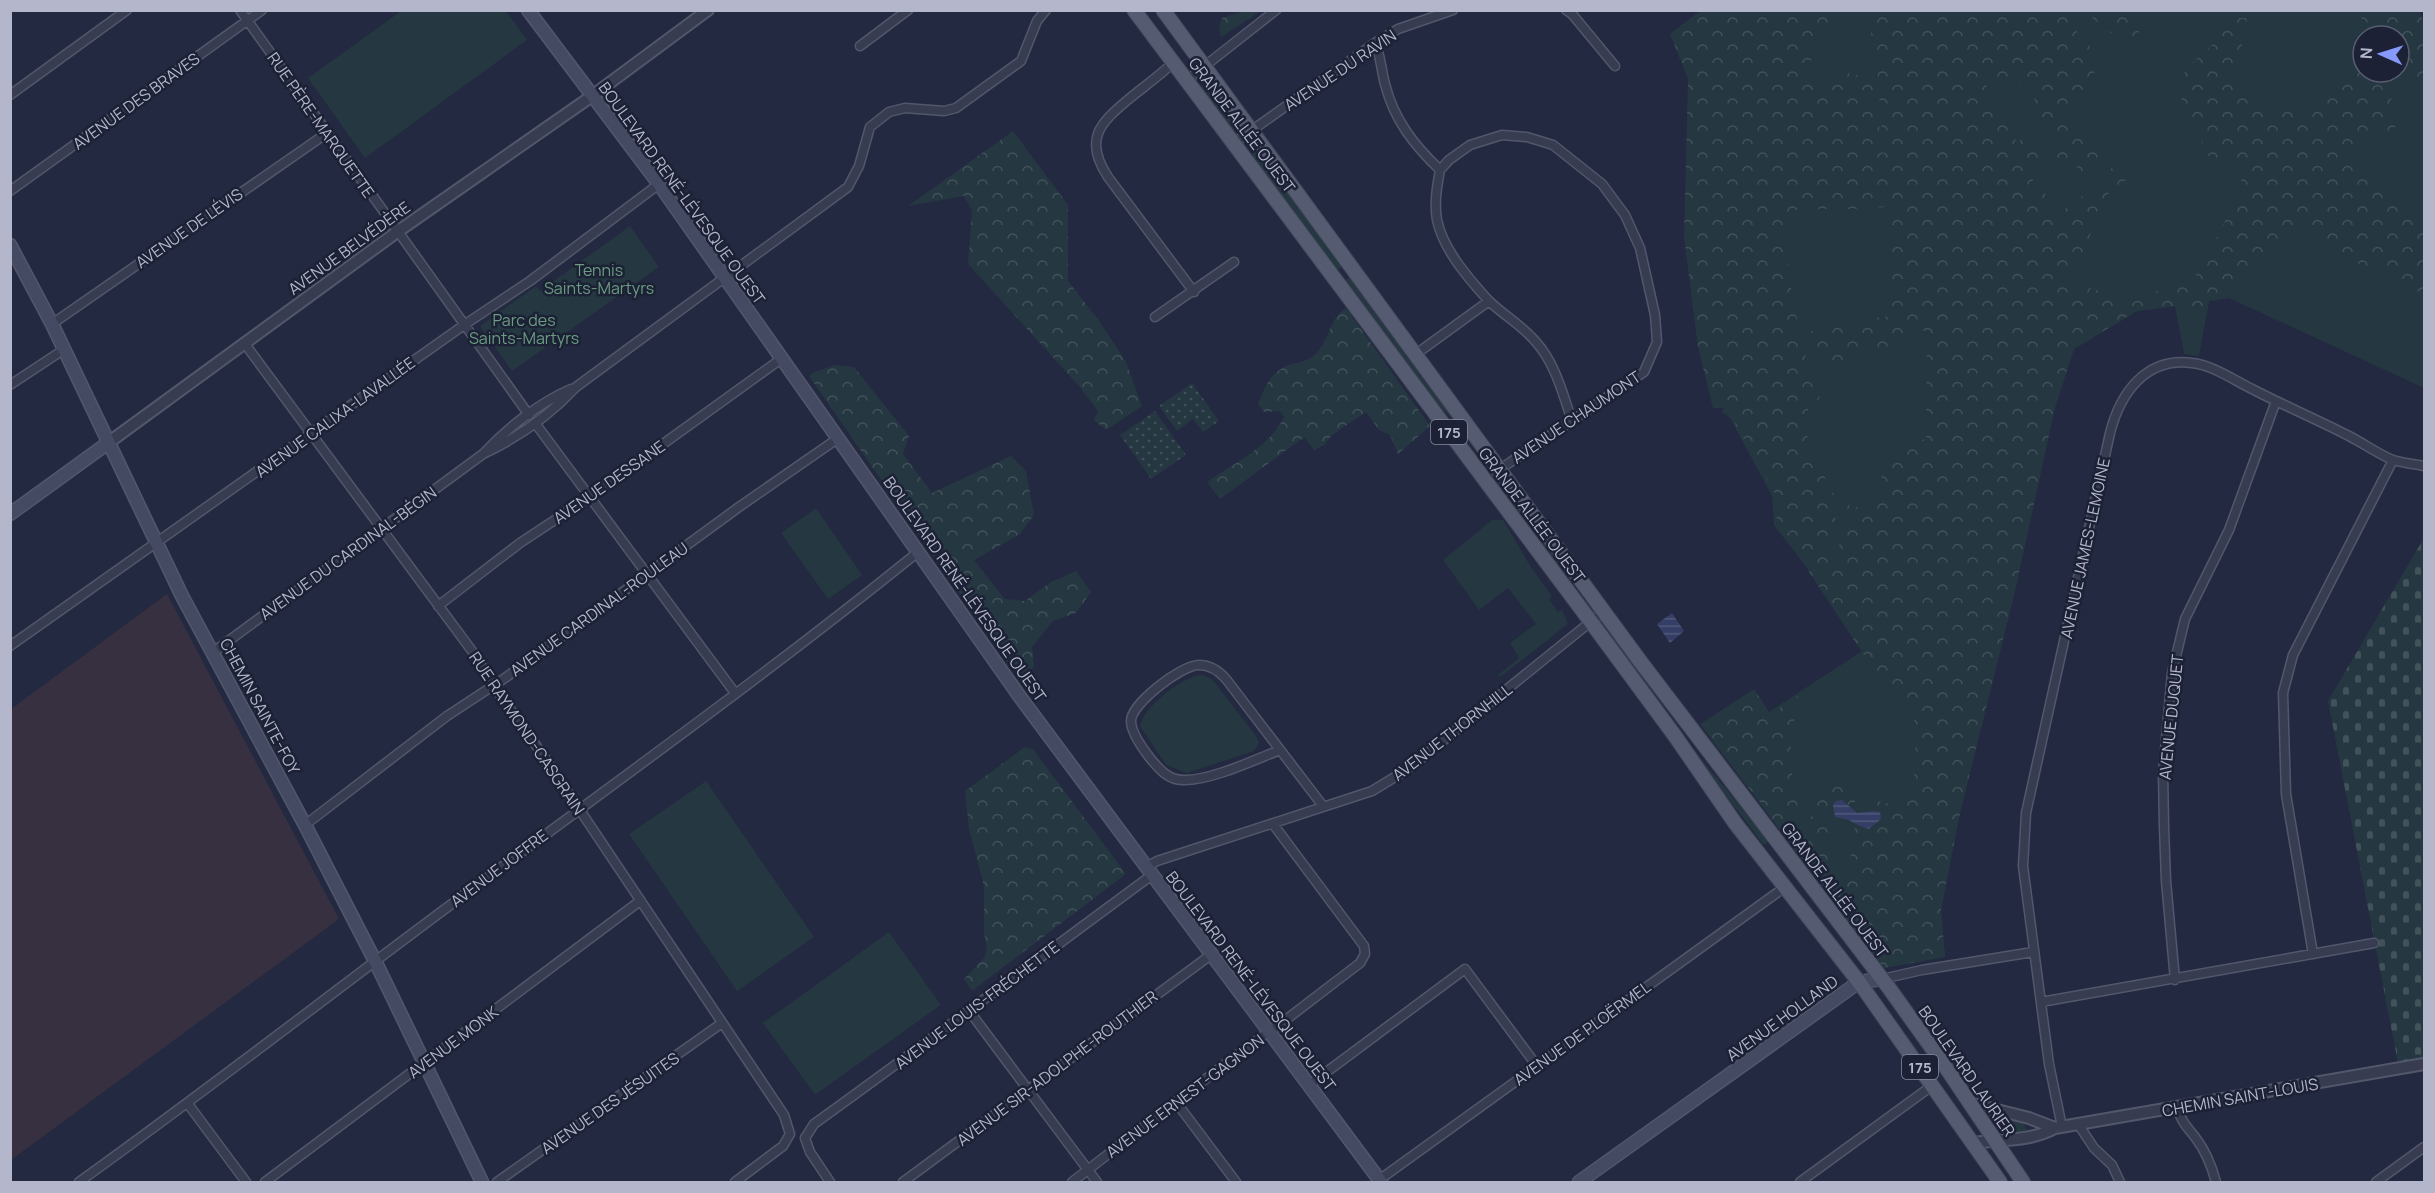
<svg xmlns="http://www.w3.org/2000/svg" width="2435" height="1193" font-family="Manrope,sans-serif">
<defs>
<pattern id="forest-crowns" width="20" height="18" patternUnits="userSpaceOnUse" patternTransform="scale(1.5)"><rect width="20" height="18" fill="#253741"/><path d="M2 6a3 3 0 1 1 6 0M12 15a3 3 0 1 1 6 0" fill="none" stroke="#42525b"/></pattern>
<pattern id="cemetery-stones" width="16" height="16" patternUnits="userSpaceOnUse" patternTransform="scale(1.5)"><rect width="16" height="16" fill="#253741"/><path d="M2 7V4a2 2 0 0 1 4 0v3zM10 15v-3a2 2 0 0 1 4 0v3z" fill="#42525b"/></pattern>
<pattern id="garden-dots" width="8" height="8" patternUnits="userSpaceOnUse" patternTransform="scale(1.5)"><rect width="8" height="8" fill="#253741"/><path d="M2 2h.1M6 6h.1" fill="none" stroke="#42525b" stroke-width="1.8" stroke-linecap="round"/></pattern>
<pattern id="water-rules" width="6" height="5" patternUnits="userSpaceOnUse" patternTransform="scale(1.5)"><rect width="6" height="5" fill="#353e66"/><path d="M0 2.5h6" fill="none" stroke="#50587b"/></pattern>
</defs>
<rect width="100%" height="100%" fill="#232940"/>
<!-- medical -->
<path fill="#363040" d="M167,594L339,919L11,1160V709Z"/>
<!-- green -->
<path fill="#253741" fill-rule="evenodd" d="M401,11H506L527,40L365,158L308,78Z
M1741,11H2418L2424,24V388L2229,298L2209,301L2199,356L2184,354L2175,306L2137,311L2074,349L2055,407L2015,591L1960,813L1941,910L1945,957L1884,968L1700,724L1754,689L1769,712L1862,651L1807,568L1774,525L1772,496L1730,418L1722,412L1735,386ZM2363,36H2399V72H2363Z
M1207,84L1238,125L1236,130H1230L1200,91L1201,87Z
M1254,151H1258L1341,263V268L1336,270L1251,158Z
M630,226L659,267L512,371L480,326L536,286L540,291Z
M1352,278L1485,461V463L1451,418L1428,395L1345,282L1346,279Z
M1499,483L1503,485L1567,572L1565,573L1512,512L1496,486Z
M816,508L862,575L828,599L781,533Z
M1492,520H1503L1531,567L1552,596L1549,599L1558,612L1562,610L1568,624L1500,677L1498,675L1519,658L1510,643L1536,624L1508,588L1479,610L1443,560Z
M1203,675L1212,679L1256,736L1259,743L1254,751L1187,773L1166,765L1140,726C1144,706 1184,675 1203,675Z
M1689,744L1768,840L1766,844H1763L1687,745Z
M706,781L814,937L737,991L629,834Z
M889,932L941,1005L815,1095L763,1023Z
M1991,1114L2024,1124L2027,1130L2005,1136Z"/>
<!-- forest -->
<path fill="url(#forest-crowns)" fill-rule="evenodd" d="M1247,10L1261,11L1221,37L1219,26L1222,18Z
M1700,11H1830L1828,23L1807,69L1810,81L1847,73L1874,78L1886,184L1877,66L1867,11H2078L2074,28L2091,48L2092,64L2097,83L2078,106L2042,126C2040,99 2029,90 2007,78L1986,83L1989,100L2002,109L2017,131L2015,143L2066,115C2082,119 2086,130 2087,145L2109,153L2097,173L2081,184L2074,175L2075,168L2083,164L2074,158L2060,163L2055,161V153L2063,141L2057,133L2038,142L2042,158L2038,164L2036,177L2025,188L2029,196L2043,192L2050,198V220L2102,182L2118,159L2127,164L2130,177L2107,195L2071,281C2120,302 2145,297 2194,279C2212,246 2236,206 2244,170L2206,155C2200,130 2185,111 2176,86L2189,66L2212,45L2231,18H2247L2244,41L2230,70L2235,83L2251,98L2281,111L2303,112L2345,82L2363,60V72H2399V83L2389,104L2396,109L2395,132L2358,139L2354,161L2362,173L2415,224L2424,223V294L2355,262L2294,227L2229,298L2209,301L2204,329L2191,311L2176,306L2137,311L2074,349L2055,407L2015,591L1960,813L1941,910L1945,957L1884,968L1832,901L1803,842C1814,824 1810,806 1817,786L1833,785L1854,791C1857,798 1856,802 1851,807L1842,800L1836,801L1833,805L1820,810L1818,824C1827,822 1836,821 1842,830L1827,850L1828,857L1833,865L1823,871L1825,877L1837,881H1846L1851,855L1849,844L1865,802C1872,797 1877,800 1885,804L1914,790L1916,723L1864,655L1809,572L1805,556L1783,537L1793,529H1776L1778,499L1726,408H1713L1698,347L1684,237L1688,79L1670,34ZM1888,206L1889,316L1826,325L1807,333L1816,365L1902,348L1917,329L1935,334L1927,343L1926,438L1907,449L1883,457L1881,485L1867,509L1847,505L1839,547L1825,551L1795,529H1808L1827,546L1831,545L1838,502L1825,478V468L1807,447L1808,409L1819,399L1822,384L1815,374L1809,369C1797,323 1784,267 1786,219L1798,209H1874Z
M2097,11V10L2145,11L2137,37L2125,44L2091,17Z
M2361,11H2419L2424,23V91L2415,73L2399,51V36H2370L2362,21Z
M1013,131L1068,205V281L1100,322L1126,362L1142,406L1106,430L1094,420L1098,411L1079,386L968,264L972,211L964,196L908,206Z
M1346,308L1430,426L1398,454L1390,435L1379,430L1366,412L1332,435L1324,445L1314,450L1305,438L1300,440L1220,499L1207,482C1233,464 1271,446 1284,417L1280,411L1264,412L1258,404C1263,391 1268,377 1281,369C1293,361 1308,364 1318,351C1330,337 1330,318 1346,308Z
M835,365L854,367L909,436L903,454L932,493L1011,456L1026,471L1034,515L1020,534L974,560L1005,599L1025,601L1051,582L1076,571L1091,592L1076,613L1053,621L1032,647L1034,667L1019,678L809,376L814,372Z
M1808,689L1790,730L1793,793C1800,806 1800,814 1791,826L1774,821L1703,727L1756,692L1770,714Z
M1025,747L1033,749L1126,874L972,991L964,979L984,958L987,950L984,932V886L969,829L965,791Z"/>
<!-- cemetery -->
<path fill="url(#cemetery-stones)" d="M2424,538V1064L2399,1068L2328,701Z"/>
<!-- garden -->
<path fill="url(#garden-dots)" d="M1192,383L1219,421L1203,432L1193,419L1177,431L1159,406Z
M1155,411L1186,455L1151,479L1120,435Z"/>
<!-- water -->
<path fill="url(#water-rules)" d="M1672,613L1684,631L1670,643L1657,624Z
M1842,800L1857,813L1873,811L1880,812L1881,819L1869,829L1860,826L1849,820L1835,817L1833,805L1836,801Z"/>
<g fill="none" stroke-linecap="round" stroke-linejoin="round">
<!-- minor casing -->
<g stroke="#52576b" stroke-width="11">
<path id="minor" d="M240,10L529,415
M1566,10L1572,14L1615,66
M1375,43C1381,56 1381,70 1385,84C1394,120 1414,145 1440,170
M860,46L908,10
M1174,62C1160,75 1145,86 1130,98C1100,123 1083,139 1108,177L1194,292
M1187,80L1276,10
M10,95L127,10
M1234,143L1375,43L1398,29L1453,10
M1440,170L1449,160L1470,145L1502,135L1527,137L1553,145L1602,184L1625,215L1640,248L1655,315L1657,342L1644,372L1484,480
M1440,170C1437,186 1434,203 1437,220C1443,249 1468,278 1488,300C1503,315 1522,325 1536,342C1555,363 1563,394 1572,421
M10,191L262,10
M1155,317L1234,262
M52,324L327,133
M245,344L475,655L494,686L547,761L784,1115L790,1134L783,1146L735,1182
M1416,354L1489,301
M10,385L63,350
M535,423L735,693
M483,454C517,438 550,415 576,387L848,187L859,166L870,127L889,112L905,108L944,111L956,108L1021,61L1037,21L1046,10
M438,606L520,543L588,498L781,359
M10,646L464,325L530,281L659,184
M212,653L483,454C507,428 539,403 571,389
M1280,750C1254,760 1210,781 1183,780C1168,780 1159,769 1150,758C1143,749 1131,733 1131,721C1131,704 1181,665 1199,665C1210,665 1219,671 1226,679L1323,806
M305,825L447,716L505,678L739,507L837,439
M1146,867L1157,861L1372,791L1408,769L1604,611
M2313,954L2286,794L2283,693L2293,655L2393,460
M1882,979L1922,970L2033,952
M2175,980L2166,881L2164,826L2163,772L2172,673L2185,619L2229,530L2276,401
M2041,1002L2374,943
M970,1012L1097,1182
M1309,1085L1465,969L1537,1066
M1176,1102L1236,1182
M188,1104L246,1182
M2177,1108C2181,1121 2187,1127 2195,1137C2205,1150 2212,1167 2216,1182
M2078,1124L2094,1148L2112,1165L2120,1182
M2062,1127L2049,1064L2023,866L2026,813L2110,433C2120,394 2145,357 2192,363C2213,365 2235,381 2254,390C2285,406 2318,420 2349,436C2363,443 2378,454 2393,460C2403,463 2414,464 2424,466
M1379,1180L1785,887
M79,1182C213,1086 343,984 476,886C624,776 775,668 918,552
M265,1182L640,901
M497,1182L722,1023
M830,1182L810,1152L805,1138L814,1124C928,1042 1039,958 1152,875
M903,1182L1212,954
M1072,1182L1251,1044L1279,1025L1360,963L1365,954L1364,946L1273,824
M1800,1182L1933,1085
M2376,1182L2424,1147"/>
</g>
<!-- tertiary casing -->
<g stroke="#52576b" stroke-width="14">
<path id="tertiary" d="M108,443L397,232L592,96L708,10
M1969,1103L2029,1118L2055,1128
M1972,1143C1999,1139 2030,1142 2055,1128L2424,1064"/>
</g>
<!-- secondary casing -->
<g stroke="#52576b" stroke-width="15">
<path id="secondary" d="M528,10L659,184L1020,697L1381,1182
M10,245L52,324L182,596L305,825L375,961L482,1182
M10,514L108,443
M1579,1182L1859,982L1882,979"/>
</g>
<!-- primary casing -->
<g stroke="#414559" stroke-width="16">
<path id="primary" d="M1134,10L1591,622L1675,736L1735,823L1859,982L2000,1182
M1163,10L1640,661L1889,988L1949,1072L2023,1182"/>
</g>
<!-- minor -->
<use href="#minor" stroke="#373c50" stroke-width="8"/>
<!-- tertiary -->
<use href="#tertiary" stroke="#373c50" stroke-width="10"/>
<!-- secondary -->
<use href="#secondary" stroke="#454a63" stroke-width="12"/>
<!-- primary -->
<use href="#primary" stroke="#555b70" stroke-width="14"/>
</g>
<g text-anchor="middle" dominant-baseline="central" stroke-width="5" stroke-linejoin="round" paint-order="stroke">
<!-- shield labels -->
<g fill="#1c2135" stroke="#868a9e" stroke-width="1.5">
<rect x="1431" y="420" width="36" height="24" rx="4.5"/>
<rect x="1902" y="1055" width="36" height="24" rx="4.5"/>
</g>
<g font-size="15" font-weight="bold" fill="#b4b7cb">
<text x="1449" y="432">175</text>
<text x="1920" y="1067">175</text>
</g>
<!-- street labels -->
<g font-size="16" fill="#b4b7cb" stroke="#1c2135">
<text transform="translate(1340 70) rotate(-34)">AVENUE DU RAVIN</text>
<text transform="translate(136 101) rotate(-36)">AVENUE DES BRAVES</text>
<text transform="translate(321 125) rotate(55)">RUE PÈRE-MARQUETTE</text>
<text transform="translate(1242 125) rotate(53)">GRANDE ALLÉE OUEST</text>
<text transform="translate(682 193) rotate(54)">BOULEVARD RENÉ-LÉVESQUE OUEST</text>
<text transform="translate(189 228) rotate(-35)">AVENUE DE LÉVIS</text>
<text transform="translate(349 248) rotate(-36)">AVENUE BELVÉDÈRE</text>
<text transform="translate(335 417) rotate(-36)">AVENUE CALIXA-LAVALLÉE</text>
<text transform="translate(1576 417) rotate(-34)">AVENUE CHAUMONT</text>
<text transform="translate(609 482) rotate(-35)">AVENUE DESSANE</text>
<text transform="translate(1532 515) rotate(53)">GRANDE ALLÉE OUEST</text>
<text transform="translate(2085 548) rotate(-78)">AVENUE JAMES-LEMOINE</text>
<text transform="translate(348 553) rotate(-36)">AVENUE DU CARDINAL-BÉGIN</text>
<text transform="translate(965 589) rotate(55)">BOULEVARD RENÉ-LÉVESQUE OUEST</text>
<text transform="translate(599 609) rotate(-36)">AVENUE CARDINAL-ROULEAU</text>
<text transform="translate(260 706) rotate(62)">CHEMIN SAINTE-FOY</text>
<text transform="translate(2171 717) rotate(-84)">AVENUE DUQUET</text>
<text transform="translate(1452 732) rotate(-38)">AVENUE THORNHILL</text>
<text transform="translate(527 733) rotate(56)">RUE RAYMOND-CASGRAIN</text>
<text transform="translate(499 868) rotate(-37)">AVENUE JOFFRE</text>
<text transform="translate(1835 890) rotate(53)">GRANDE ALLÉE OUEST</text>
<text transform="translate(1251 981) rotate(53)">BOULEVARD RENÉ-LÉVESQUE OUEST</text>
<text transform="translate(977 1005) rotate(-37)">AVENUE LOUIS-FRÉCHETTE</text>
<text transform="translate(1782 1018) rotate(-36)">AVENUE HOLLAND</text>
<text transform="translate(1582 1033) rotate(-36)">AVENUE DE PLOËRMEL</text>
<text transform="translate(453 1042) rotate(-37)">AVENUE MONK</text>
<text transform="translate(1057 1068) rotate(-37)">AVENUE SIR-ADOLPHE-ROUTHIER</text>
<text transform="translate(1967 1071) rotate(55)">BOULEVARD LAURIER</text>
<text transform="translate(1185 1096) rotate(-37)">AVENUE ERNEST-GAGNON</text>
<text transform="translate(2240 1097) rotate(-10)">CHEMIN SAINT-LOUIS</text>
<text transform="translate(610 1103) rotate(-35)">AVENUE DES JÉSUITES</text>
</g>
<!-- park labels -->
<g font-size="16" fill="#6a9d81" stroke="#1c2135">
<text x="599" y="270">Tennis<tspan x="599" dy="18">Saints-Martyrs</tspan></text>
<text x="524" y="320">Parc des<tspan x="524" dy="18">Saints-Martyrs</tspan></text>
</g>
</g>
<!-- border -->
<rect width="2435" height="1193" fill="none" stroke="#b4b7cb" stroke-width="24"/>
<!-- north arrow -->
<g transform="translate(2381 54) rotate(273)"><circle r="28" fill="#1c2135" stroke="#595d71" stroke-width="1.5"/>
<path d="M0-4.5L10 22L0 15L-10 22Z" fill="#8699fd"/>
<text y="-9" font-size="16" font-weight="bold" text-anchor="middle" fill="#b4b7cb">N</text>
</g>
</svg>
